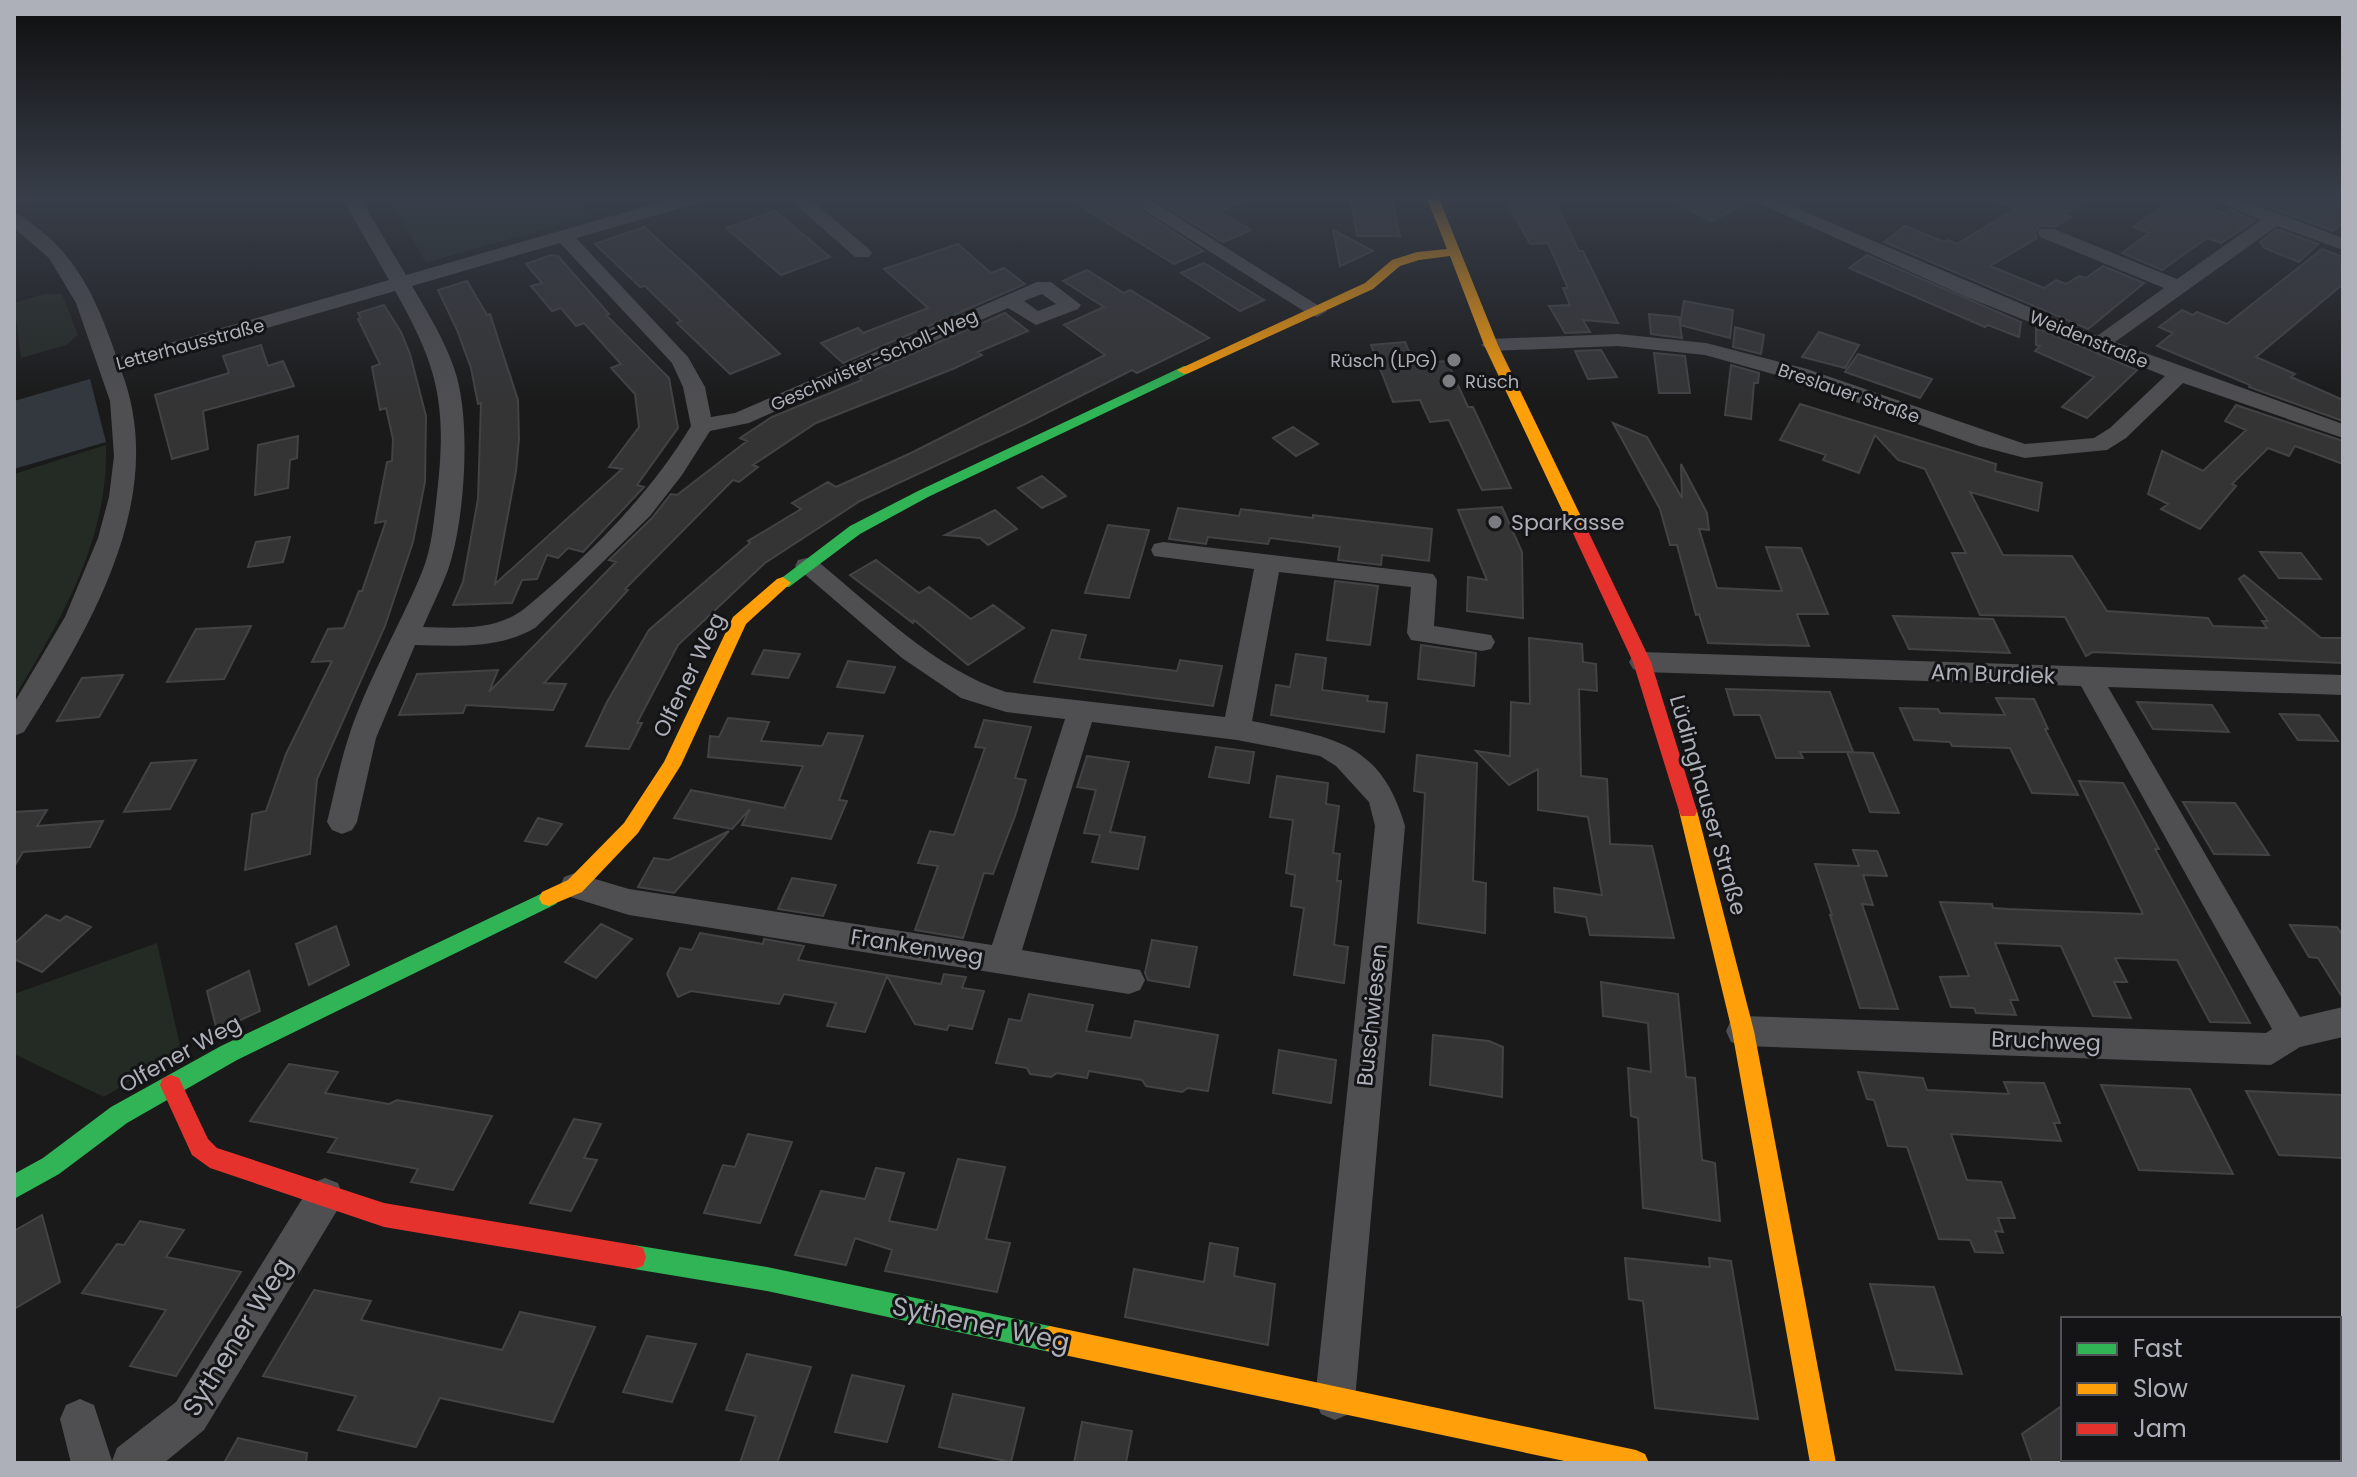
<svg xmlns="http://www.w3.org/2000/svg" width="2357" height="1477" font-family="Poppins,sans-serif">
<rect width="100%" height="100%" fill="#1a1a1a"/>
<!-- green -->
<path fill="#242a24" d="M388,196H572L588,216L426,263Z
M44,294H62L78,335L66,345L21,358L14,303Z
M106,445C109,539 61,620 14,698V474Z
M157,943L181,1050L104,1097L14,1054V994Z"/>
<!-- water -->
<path fill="#32383e" d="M90,379L106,442L14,469V401Z"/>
<!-- building -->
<path fill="#343435" stroke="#434346" stroke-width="2" d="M1064,196H1119L1203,251L1174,264Z
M1150,196H1255L1220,212L1251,230L1223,242Z
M1350,196H1391L1400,236H1357Z
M1504,196H1552L1579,251H1583L1618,323L1583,320L1590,332L1565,333L1549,306L1570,305L1563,288H1568L1548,243L1530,244Z
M1661,196H1740L1749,202L1712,221Z
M1986,196H2092L2063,214L2071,217L2056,226H2040L2035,232L2037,238L1990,266L2044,288L2056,280L2066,284L2079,276L2086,278L2103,266L2144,283L2088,329L1884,242L1905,226L1944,242L1948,240L1957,244L2015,209Z
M2178,196L2224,213L2229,209L2255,221L2221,243L2207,238L2162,270L2122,253L2149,233L2133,227Z
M2332,196L2343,200V222L2333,231L2245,198Z
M775,211L811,241L830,257L781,275L726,228Z
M644,227L697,275L780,354L730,374L677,323L681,321L645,286L640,287L595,244Z
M2277,229L2318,244L2299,262L2264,248L2260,242Z
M1333,230L1373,251L1340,266Z
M958,244L991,273L1004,268L1025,284L843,363L821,343L858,328L863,333L928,308L884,269Z
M2322,249L2343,257V284L2256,357L2295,374L2291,377L2343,400V421L2249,387L2250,385L2157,346L2173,333L2159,327L2182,310L2193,315L2197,312L2227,324Z
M551,255L558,256L609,314L606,315L669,378L678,428L637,485L644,487L583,552L568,548L558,558L547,555L537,579L522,580L512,603L453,605L463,582L478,499L481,403L478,404L471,368L457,330L438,290L467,281L487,315L490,314L518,400L519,439L516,471L495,584L622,469L609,467L639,427L635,394L611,368L621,364L584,323L576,326L561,308L552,311L531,286L542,283L526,264Z
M1867,255L2021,322L2019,337L1988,325L1985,327L1849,268Z
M1204,263L1238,284L1264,300L1240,311L1181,273Z
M1087,270L1124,293L1130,290L1209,338L1137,373L1132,370L1023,425L860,501L765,563L678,645L637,723H642L629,749L586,746L607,702L649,630L750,543L748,541L801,509L792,503L828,482L836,487L911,453L1105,355L1064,325L1104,307L1063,281Z
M1684,301L1733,310L1730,338L1680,325L1682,338L1651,334L1649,314L1679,317L1680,324Z
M384,305L401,332L410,354L426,416L425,482L413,542L385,626L317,779L310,854L245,870L252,814L266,811L286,754L332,661L312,662L328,629L344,628L359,591H362L386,521L375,523L387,462L392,461L393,439L386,408L380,410L372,367L380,364L358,319L361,318L358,313Z
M1005,313L1028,331L978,352L982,355L955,368L816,423L753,465L758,467L739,482L733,480L625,589L628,590L544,683L566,684L553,710L466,705L463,713L399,715L417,674L498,670L489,692L616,562L609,560L652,518L671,494L677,495L747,441L740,438L772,417L862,380L859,377Z
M1735,327L1764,335L1761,354L1733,347Z
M2036,328L2071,342L2137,370L2087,418L2062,407L2094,377L2035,351L2040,346L2036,345Z
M1819,332L1859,345L1845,368L1802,357Z
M1405,342L1414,363L1447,361L1468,407H1473L1511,488L1482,490L1449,420L1430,422L1420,400L1393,402L1371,345Z
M261,345L268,366L283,361L294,386L203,411L208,449L172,459L155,395L229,373L223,356Z
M1601,350L1617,377L1588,379L1575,351Z
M1654,353L1685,356L1690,393H1659Z
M1858,354L1932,379L1920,398L1845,372Z
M1731,365L1759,373L1758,383H1754L1751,419L1725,415Z
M1800,404L1996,464L1995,471L2042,483L2038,511L1970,492L2003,555L2072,556L2107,611L2208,618L2213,626L2267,628L2262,621H2268L2239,579L2244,575L2321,638H2343V663L2093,652L2086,656L2065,617L1980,615L1952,553H1966L1925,469L1898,460L1875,435L1859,473L1823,460L1826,455L1780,440Z
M2236,405L2343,441V464L2295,446L2289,456L2268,448L2232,484L2236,486L2200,529L2161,509L2168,504L2148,494L2162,451L2203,471L2246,430L2225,421Z
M1613,423L1647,437L1682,498L1681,464L1707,513L1709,530L1699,529L1717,588L1782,591L1766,547L1801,548L1828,614H1797L1809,646L1708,643L1699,614L1696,615L1677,545H1670L1660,509Z
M1293,427L1318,444L1296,456L1273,438Z
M298,436L297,458L290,460L288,488L255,495L258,445Z
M1042,476L1066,496L1042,508L1018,488Z
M1502,507L1522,552L1523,618L1467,611L1468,577L1487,580L1458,510Z
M1178,508L1239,516L1241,509L1313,518V515L1432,529L1429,561L1382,555L1381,565L1338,560L1340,547L1270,538L1268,544L1208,537L1206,544L1169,539Z
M995,510L1017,529L988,545L980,538L945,535Z
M1108,525L1149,530L1129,598L1085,593Z
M290,537L283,562L248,567L256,542Z
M2260,552L2301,553L2321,579L2279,578Z
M876,560L919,593L929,587L971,619L993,605L1024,628L968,665L914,620L913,623L850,575Z
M1335,581L1378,586L1370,645L1327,640Z
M1893,616L1993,619L2010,653L1909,649Z
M251,626L224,679L167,682L196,629Z
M1052,630L1086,635L1079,659L1177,671L1180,660L1222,666L1213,706L1034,682Z
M1529,638L1582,644L1583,662L1596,664L1597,691L1579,689L1581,776L1607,779L1610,844L1652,846L1674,938L1590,935L1586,917L1555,912L1554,888L1602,895L1588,817L1538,810V769L1509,785L1476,751L1510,756L1511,702L1530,704Z
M1421,645L1476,653L1474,686L1418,679Z
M764,650L800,654L788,678L752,674Z
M1296,654L1326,658L1322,690L1368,696L1367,701L1387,703L1384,732L1271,715L1276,685L1290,687Z
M848,661L895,667L884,693L837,687Z
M123,675L99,717L57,721L82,678Z
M1726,689L1830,692L1853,752H1800L1803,758H1776L1760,715H1734Z
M1996,698L2034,699L2048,729H2045L2078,795L2032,793L2010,748L1952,746L1950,742L1914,740L1900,708L1938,709L1940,713L2005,715Z
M2137,702L2212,705L2229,732L2153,729Z
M2280,714L2319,715L2338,741L2298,740Z
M728,718L769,722L761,741L822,746L828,733L863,736L839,800L847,801L831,839L742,825L750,809L732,829L674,818L691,790L784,808L803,766L708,757L710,736L719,737Z
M984,720L1031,727L1015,778L1026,780L1015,816L993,874L984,873L963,938L915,930L938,866L918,863L930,831L954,835L985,748L975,747Z
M1216,747L1254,752L1249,783L1209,777Z
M1847,752L1873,753L1899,813L1870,812Z
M1417,755L1477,763L1473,881L1486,883L1485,933L1418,923L1425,793L1414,791Z
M1087,756L1129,762L1110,832L1145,837L1138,869L1092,862L1100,835L1084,833L1096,790L1077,787Z
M196,760L170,809L124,812L151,763Z
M1277,776L1328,783L1326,804L1339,806L1333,853L1340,854L1337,881H1341L1334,945L1348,947L1344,983L1294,975L1304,908L1291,906L1295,875L1286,873L1293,820L1270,817Z
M2079,781L2123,783L2159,849H2155L2250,1023L2210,1022L2177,960L2115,958L2127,982H2114L2131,1018L2093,1016L2061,946L1995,943L2018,1000H2010L2016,1015L1976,1013L1974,1008L1951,1007L1940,977L1969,976L1940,902L1992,904L1993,908L2008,909L2143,914Z
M2183,802L2235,803L2269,855L2214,854Z
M47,810L37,826L103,821L90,847L23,852L14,867V812Z
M538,818L562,824L547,845L525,841Z
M729,831L674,893L638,887L654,858L669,860Z
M1853,850L1877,851L1887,876L1863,875L1873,905L1862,904L1898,1009L1860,1008L1830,915H1832L1815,864L1859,866Z
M792,878L836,885L823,916L778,909Z
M46,915L60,921L66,916L91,927L42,972L14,959V944Z
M601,924L632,939L596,978L565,962Z
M2290,925L2337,927L2343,936V998L2318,958L2309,957Z
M336,926L349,965L309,985L296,944Z
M700,933L763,944L764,939L804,946L798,960L941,984L944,974L966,977L962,988L984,991L972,1029L949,1025L947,1030L915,1024L887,976L865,1032L827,1026L836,1003L784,994L779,1004L691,991L678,997L667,974L680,948L692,950Z
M1152,940L1197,947L1189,987L1148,980L1145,973Z
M249,971L260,1011L217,1031L207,991Z
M1601,982L1678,994L1686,1077L1695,1078L1702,1160L1715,1163L1720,1221L1643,1208L1638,1118L1631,1116L1628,1068L1651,1072L1648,1023L1603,1016Z
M1029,994L1093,1005L1086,1031L1131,1038L1135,1021L1218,1035L1208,1091L1188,1088L1182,1092L1146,1086L1142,1080L1089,1071L1087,1078L1057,1073L1051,1077L1030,1074L1027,1068L996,1063L1009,1019L1021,1021Z
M1433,1035L1489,1041L1503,1047L1502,1097L1430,1085Z
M1279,1050L1336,1060L1331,1103L1273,1093Z
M289,1064L338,1072L325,1093L389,1104L397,1100L492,1116L453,1190L411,1182L418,1169L328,1152L337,1138L250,1121Z
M1858,1072L1923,1078L1927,1090L2009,1094L2004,1082L2044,1083L2060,1123H2054L2061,1141L1951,1134L1967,1180L2001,1182L2015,1218H1998L2003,1232L1995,1231L2003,1253L1975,1252L1970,1240L1939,1239L1907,1147L1888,1146L1874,1100L1867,1099Z
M2101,1085L2190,1089L2233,1174L2139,1170Z
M2246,1091L2343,1095V1158L2279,1155Z
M574,1119L601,1124L584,1158L597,1160L571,1211L530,1203Z
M748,1134L792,1142L760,1223L704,1213L723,1165L735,1167Z
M958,1159L1005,1167L986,1239L1010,1243L997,1292L885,1271L892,1250L855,1238L846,1265L795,1255L821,1191L865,1199L876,1168L904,1173L889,1221L937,1230Z
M42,1215L60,1282L14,1309V1231Z
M140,1221L184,1230L166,1257L241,1272L176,1376L130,1366L166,1310L82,1293L117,1244L124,1245Z
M1210,1243L1238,1248L1234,1276L1275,1284L1268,1345L1125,1317L1134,1269L1204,1282Z
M1625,1258L1710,1267L1709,1258L1731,1261L1758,1419L1655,1408L1643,1301L1629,1299Z
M1870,1284L1934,1287L1962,1374L1896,1370Z
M314,1290L371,1301L361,1320L502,1350L520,1312L595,1327L553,1422L440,1398L416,1447L338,1430L356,1396L263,1376Z
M647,1336L696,1344L672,1402L623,1392Z
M747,1354L811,1367L777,1463H740L756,1416L726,1410Z
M852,1375L904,1386L887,1442L835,1432Z
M953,1394L1024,1408L1011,1462L939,1447Z
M2063,1405V1463L2032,1462L2022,1434Z
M1082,1422L1132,1431L1126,1463H1074Z
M238,1438L307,1453L306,1463H224Z"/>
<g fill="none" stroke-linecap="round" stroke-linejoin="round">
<!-- street -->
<path fill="#4f4f52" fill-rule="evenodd" d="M341,196H359L406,275L682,196H712L709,200L576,238L688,357L705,387L711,417L735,413L1037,282H1051L1081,305L1078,309L1036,325L1008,308L749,423L710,431L682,475L650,516L535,628C499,649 456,646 415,645L376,738L357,822L352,830L342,834L332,830L327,822C334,795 339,766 348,739C366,682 399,628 422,572C432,548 434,519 437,494C447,406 439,368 395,291L121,370C170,496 90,628 24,732L14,736V703L65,617L98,538L109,497L114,456L110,401L76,303L49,258L14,228V213C24,216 32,224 40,230C82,263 100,309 117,358L389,280ZM560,243L672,363L683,387L691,426C649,496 587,557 524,609C495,631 458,628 423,627C431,608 441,589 448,570C465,521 472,417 454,368C444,339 428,313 412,286ZM1042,294L1056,304L1038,311L1024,301Z
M786,196H806L869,249L872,253L869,257H855Z
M1122,196H1144L1327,311L1317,317L1310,315Z
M1743,196H1768L2097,336L2164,288L2040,237L2038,233L2040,229H2054L2177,279L2261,220L2205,196H2232L2343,238V250L2277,226L2115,342L2343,424V438L2183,383L2126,438L2107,450L2025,458L1979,446L1791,379L1705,355L1618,346L1491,351L1481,345L1491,339L1618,334L1706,343L1807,369L2025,444L2094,438L2110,428L2165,376L1964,296Z
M1163,542L1433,574L1437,580L1434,626L1491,635L1495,642L1491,649L1482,651L1411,640L1407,633L1411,587L1279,572L1252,721C1329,737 1380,739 1405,826L1355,1400L1349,1414L1335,1420L1321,1414L1315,1400L1375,826L1369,802L1336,766L1320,756L1237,740L1092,722L1022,950L1140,970L1145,980L1140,990L1129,994L629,915L564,895L560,886L564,877L575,873L629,889L992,945L1065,719L1006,712L961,698L902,658L795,566L798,560L807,558L816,560C874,607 934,669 1006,692L1225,717L1254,569L1154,556L1151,550L1154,544Z
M1642,652L2343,675V695L2108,687L2300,1017L2343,1007V1037L2300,1047L2271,1065L1743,1046L1731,1042L1726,1031L1731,1020L1743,1016L2266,1033L2272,1029L2081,686L1642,672L1633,669L1629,662L1633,655Z
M325,1178L338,1183L343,1196L338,1209L204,1430L164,1463H71L60,1419L66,1405L80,1399L94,1405L112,1461L117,1448L176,1402L312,1183Z"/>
<!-- fast -->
<path fill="#30b455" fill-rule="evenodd" d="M1184,366L1189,367V373L928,497L860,534L789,587H777L775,583L850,526L918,491Z
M549,890L556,892L559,898L556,904L237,1060L127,1123L59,1174L14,1199V1174L43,1158L111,1107L221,1046Z
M634,1245L767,1267L1050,1326L1059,1330L1063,1339L1059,1348L1050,1352L767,1291L634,1269L625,1266L622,1257L625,1248Z"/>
<!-- slow -->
<path fill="#ff9f0a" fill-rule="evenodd" d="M1426,196H1438L1498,345L1587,529L1584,533H1574L1571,529L1484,345L1450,256L1419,260L1400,266L1373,289L1189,373L1184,374L1177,370L1365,283L1392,260L1417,252L1447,249Z
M783,577L791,583L746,624L681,765L638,833L582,892L549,906L542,904L539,898L542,892L568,880L624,823L664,762L733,617L777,579Z
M1688,803L1695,806L1697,811L1754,1031L1836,1463H1810L1732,1031L1679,811L1681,806Z
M1050,1326L1636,1450L1645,1454L1649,1463H1574L1050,1352L1041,1348L1037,1339L1041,1330Z"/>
<!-- jam -->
<path fill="#e5322d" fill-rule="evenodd" d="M1579,524L1587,529L1651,662L1697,811L1695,816H1681L1679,811L1633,662L1571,529Z
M171,1075L179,1078L208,1139L217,1148L384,1203L634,1245L643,1248L646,1257L643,1266L634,1269L384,1227L210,1168L192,1155L160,1085L163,1078Z"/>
</g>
<!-- sky -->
<linearGradient id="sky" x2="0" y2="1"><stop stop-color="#0e0e0e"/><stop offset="0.49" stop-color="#383e49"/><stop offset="1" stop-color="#383e49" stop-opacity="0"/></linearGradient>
<rect width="2357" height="403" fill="url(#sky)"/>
<!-- markers -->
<g fill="#7a7c81" stroke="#141416" stroke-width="3">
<circle cx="1454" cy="360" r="8"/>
<circle cx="1449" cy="381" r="8"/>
<circle cx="1495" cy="522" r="8"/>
</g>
<g text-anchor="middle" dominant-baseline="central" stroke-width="6" stroke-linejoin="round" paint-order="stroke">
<!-- far-street labels -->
<g font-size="18" fill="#adb0b9" stroke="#141416">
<text transform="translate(2089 339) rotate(22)">Weidenstraße</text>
<text transform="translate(190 344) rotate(-15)">Letterhausstraße</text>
<text transform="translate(874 360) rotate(-24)">Geschwister-Scholl-Weg</text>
<text transform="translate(1849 393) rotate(19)">Breslauer Straße</text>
</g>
<!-- far-poi labels -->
<g font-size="18" fill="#adb0b9" stroke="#141416" text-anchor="end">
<text x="1438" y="360">Rüsch (LPG)</text>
<text x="1465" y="381" text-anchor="start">Rüsch</text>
</g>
<!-- poi labels -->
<g font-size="22" fill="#adb0b9" stroke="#141416" text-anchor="start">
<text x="1511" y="522">Sparkasse</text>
</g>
<!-- street labels -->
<g font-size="22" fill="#adb0b9" stroke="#141416">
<text transform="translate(1993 674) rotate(2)">Am Burdiek</text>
<text transform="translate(689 675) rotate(-64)">Olfener Weg</text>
<text transform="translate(1708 805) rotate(74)">Lüdinghauser Straße</text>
<text transform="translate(917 947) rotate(9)">Frankenweg</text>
<text transform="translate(1372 1015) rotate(-84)">Buschwiesen</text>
<text transform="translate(2046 1041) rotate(2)">Bruchweg</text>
<text transform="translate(180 1054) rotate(-29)">Olfener Weg</text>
</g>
<!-- near-street labels -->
<g font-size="26" fill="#adb0b9" stroke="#141416">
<text transform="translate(981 1324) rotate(12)">Sythener Weg</text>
<text transform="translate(237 1337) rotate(-58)">Sythener Weg</text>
</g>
</g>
<!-- border -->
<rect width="2357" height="1477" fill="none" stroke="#adb0b9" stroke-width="32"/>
<!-- legend -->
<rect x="2061" y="1317" width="280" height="144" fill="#141416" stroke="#515257" stroke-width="2"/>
<rect x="2077" y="1343" width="40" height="12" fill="#30b455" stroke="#515257" stroke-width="2"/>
<text x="2133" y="1357" font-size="24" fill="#adb0b9">Fast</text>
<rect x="2077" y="1383" width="40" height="12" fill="#ff9f0a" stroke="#515257" stroke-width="2"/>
<text x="2133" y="1397" font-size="24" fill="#adb0b9">Slow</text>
<rect x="2077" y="1423" width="40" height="12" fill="#e5322d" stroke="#515257" stroke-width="2"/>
<text x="2133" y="1437" font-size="24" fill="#adb0b9">Jam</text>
</svg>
